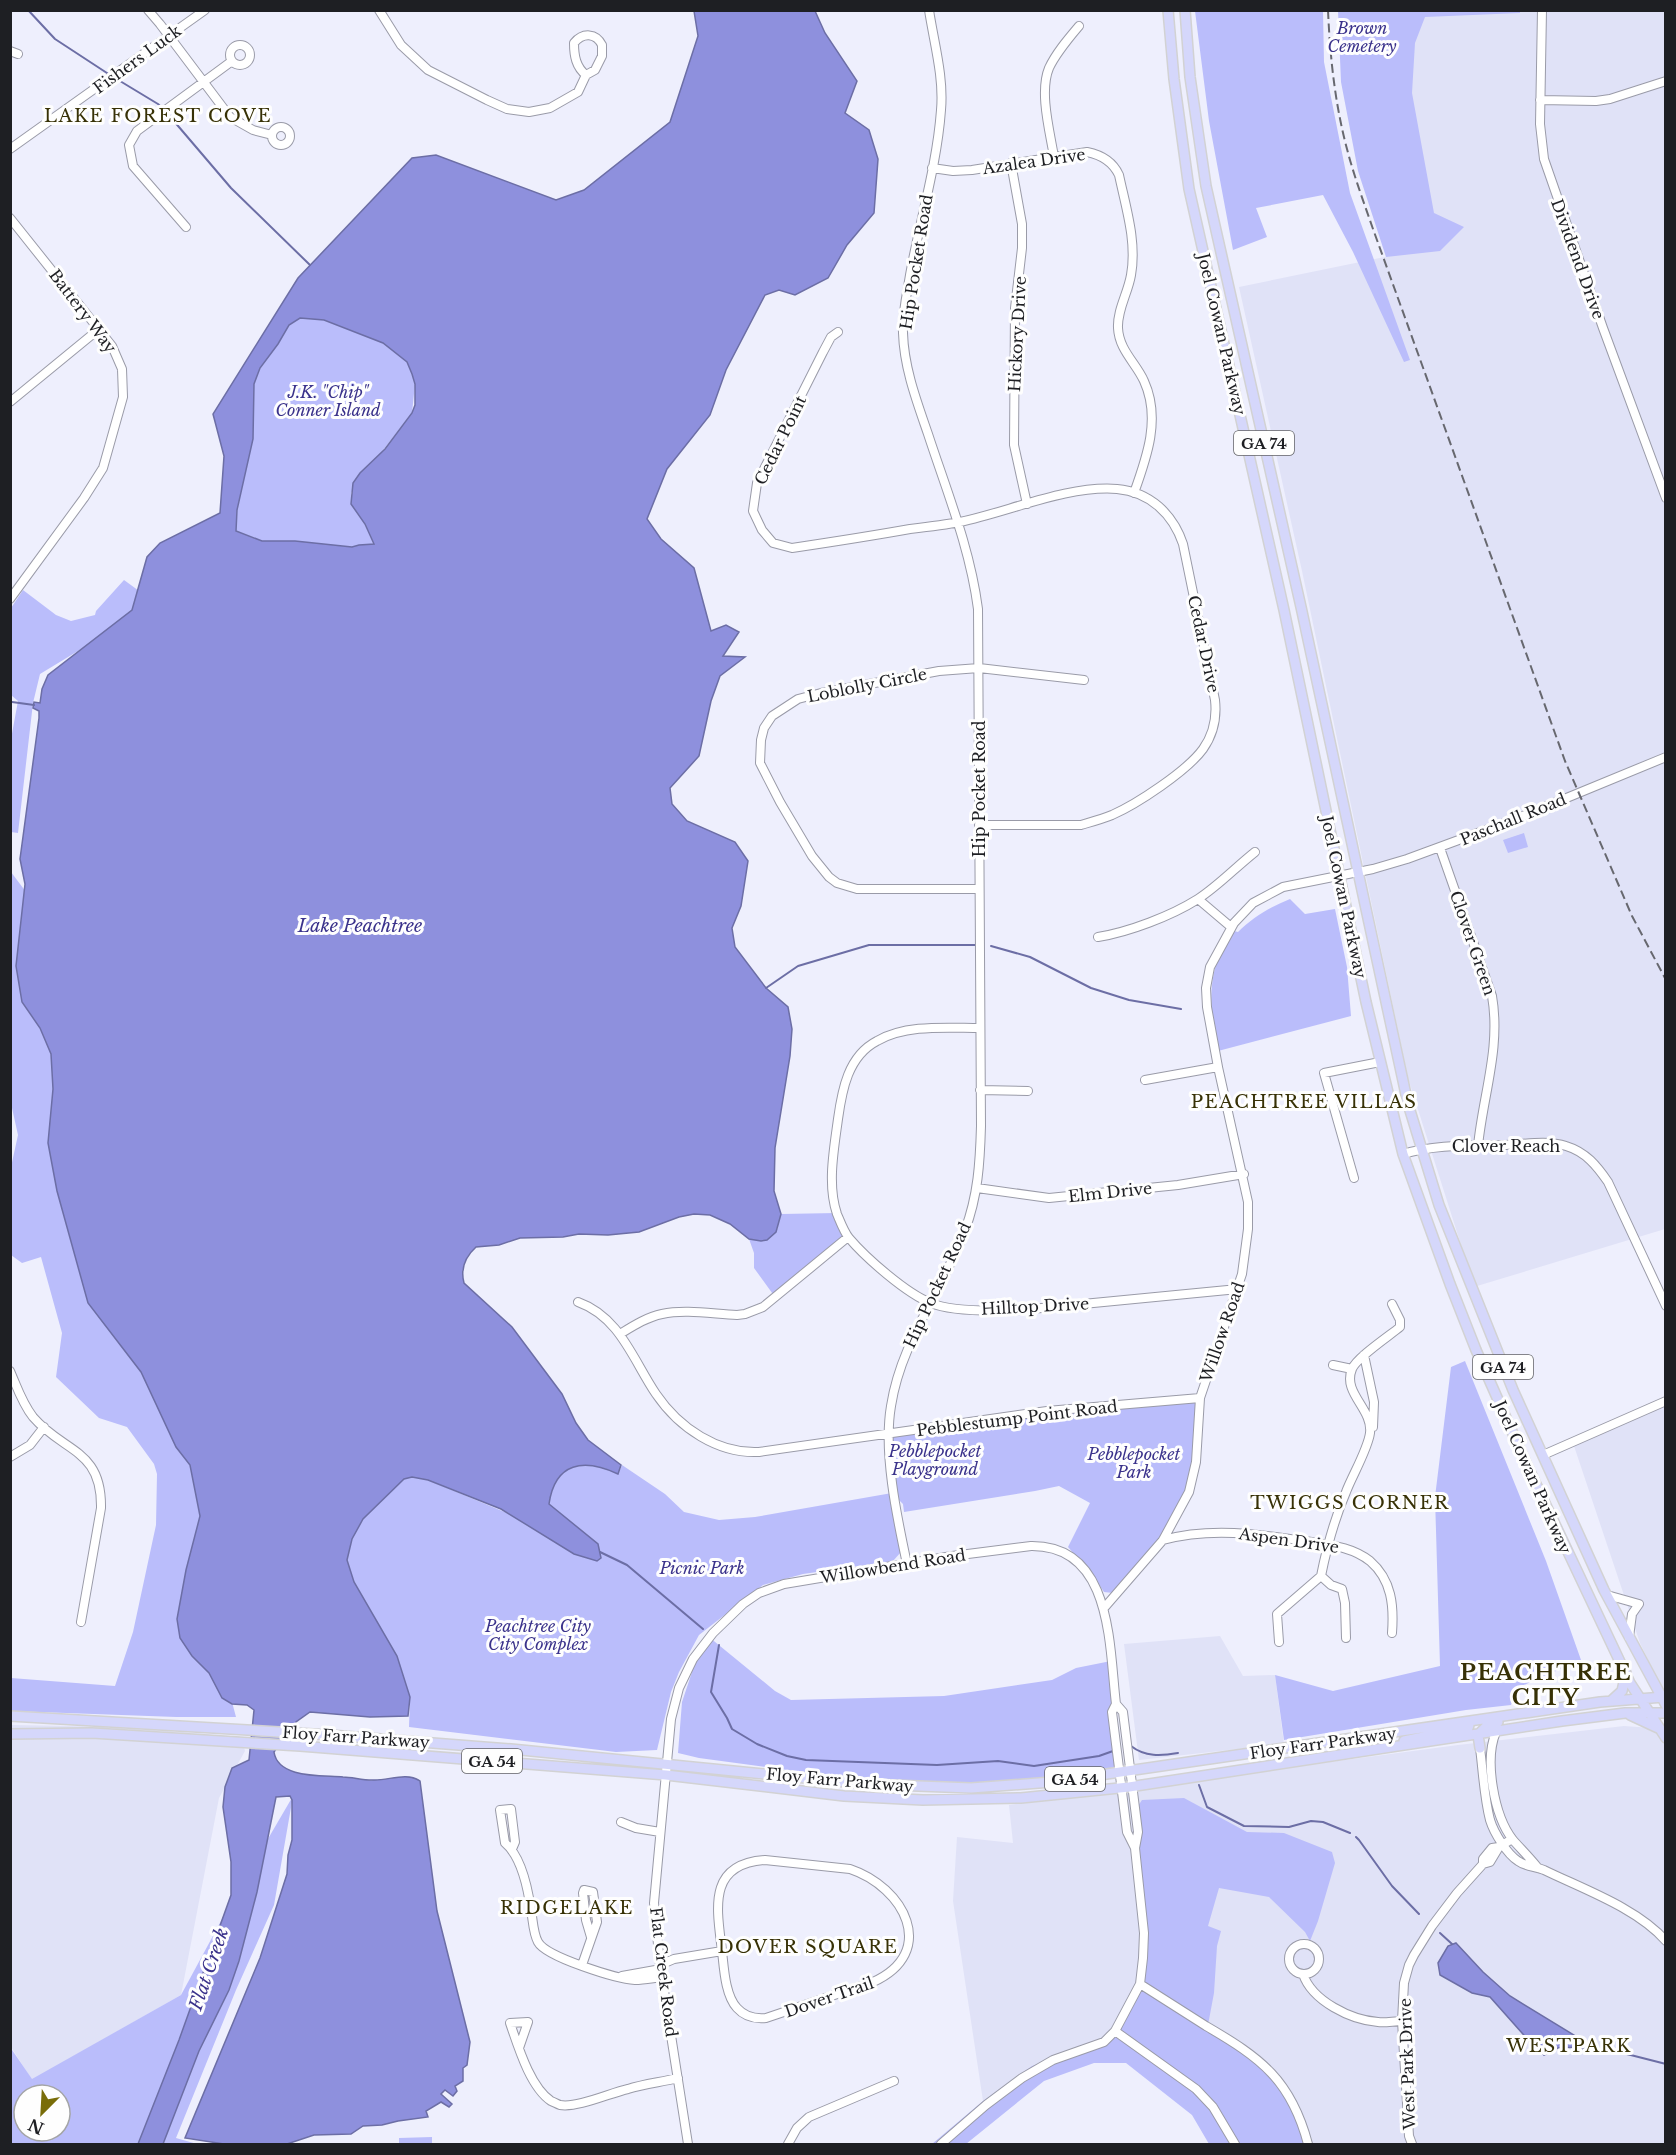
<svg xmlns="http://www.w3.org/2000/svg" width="1676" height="2155" font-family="'Libre Baskerville',serif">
<rect width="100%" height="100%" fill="#eeeffd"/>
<!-- built -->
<path fill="#e0e2f7" d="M1417,11H1665V1229L1477,1286L1462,1248L1408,1078L1302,571L1239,287L1438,246L1403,105Z
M1665,1406V1695L1640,1643L1573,1443Z
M1220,1636L1243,1676L1275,1675L1284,1744L1139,1760L1124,1644Z
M11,1725L124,1727L241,1737L245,1751L219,1798L181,1995L32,2080L11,2047Z
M1624,1726L1665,1729V2144H1308L1104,2042L1018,2081L983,2101L953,1901L957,1837L1013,1843L1009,1805L1458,1745Z"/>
<!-- green -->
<path fill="#babdfb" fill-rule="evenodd" d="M1195,11H1323L1324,62L1350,193L1410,360L1404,362L1353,252L1323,195L1256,208L1267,237L1233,250L1209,121Z
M1338,11H1520V13L1425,17L1415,43L1412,93L1434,213L1464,227L1440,251L1386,257L1358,171L1341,82Z
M300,318L324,320L383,343L407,362L413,374L415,384L412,413L377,458L351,493V504L365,524L374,545H359L352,547L295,541H262L236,531L237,510L253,439L254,384L260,368L278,344L289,325Z
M124,580L146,596L111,631L40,674L33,703L18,833L11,832V739L18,701L11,695V608L23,590L56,615L71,621L95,615L96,611Z
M1524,833L1528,847L1508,853L1503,840Z
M11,872L32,900L202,1472L232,1702L236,1717H176L11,1711V1678L115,1686L133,1632L156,1525L157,1474L154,1464L127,1427L99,1418L56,1377L62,1333L41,1257L22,1263L11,1255V1167L18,1135L10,1099Z
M1290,899L1305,914L1335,909L1347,967L1351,1016L1218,1051C1211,1020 1207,986 1219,956C1222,947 1229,939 1234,931L1238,932C1253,917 1270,907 1290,899Z
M837,1213L848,1237L775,1297L754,1268V1253L749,1239L761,1241L778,1228L777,1222L781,1214Z
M1465,1361L1546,1561L1581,1660L1517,1688L1511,1705L1466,1710L1284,1740L1275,1675L1333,1691L1440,1666L1435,1497L1451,1367Z
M1200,1398L1193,1478L1163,1540L1113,1593L1104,1592L1094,1577L1068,1547L1090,1503L1059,1486L1035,1491L904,1512L903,1504L893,1494L901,1552L893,1561L803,1574L763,1585L699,1635L679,1672L671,1692L657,1750L616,1752L409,1727L410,1698L397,1656L354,1582L347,1560L352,1539L363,1519L404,1479L412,1477L428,1480L514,1516L549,1504C555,1462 583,1458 618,1474L622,1465L665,1494L684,1512L719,1520L755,1517L892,1493L888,1433Z
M709,1637L775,1691L791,1700L944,1696L1052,1680L1076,1668L1111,1661L1116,1704L1112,1712L1120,1773L938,1788L848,1782L810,1773L699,1758L678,1753L682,1702L692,1672L693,1659Z
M293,1796L274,1905L236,1990L176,2138L197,2144H11L10,2047L32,2079L181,1995L234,1897ZM24,2095H60V2131H24Z
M1184,1798L1247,1832L1284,1833L1332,1852L1335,1863L1318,1921L1310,1941L1305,1932L1269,1897L1219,1888L1208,1926L1221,1931L1217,1946L1214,1993L1208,2025L1237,2043L1287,2093L1308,2144H1209L1192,2115L1126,2063H1094L1044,2081L966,2144H932L983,2101L1032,2066L1104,2042L1140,1984L1143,1958L1136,1809L1142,1800Z
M432,2137V2144H399V2138Z"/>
<!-- water -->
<path fill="#8e90dd" stroke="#6c6ea5" stroke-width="1.5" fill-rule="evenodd" d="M694,11H815L825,33L857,81L845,113L869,130L878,159L874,213L847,245L828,278L795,295L779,290L765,295L726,370L710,415L667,469L647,519L661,539L694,568L711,631L726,625L739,632L723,656L745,657L720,676L711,701L699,756L670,788L672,804L687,821L735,842L748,861L741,906L732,928L735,947L766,988L788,1007L792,1029L790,1056L775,1148L774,1191L781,1214L776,1232L767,1240L761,1241L749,1239L730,1224L710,1215L694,1214L679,1217L639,1232L608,1235L579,1234L563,1237L520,1238L499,1245L476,1247C465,1257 460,1268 464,1283L512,1327L562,1394L576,1423L588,1440L621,1465L618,1474C584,1458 555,1462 549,1504L598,1544L601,1558L597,1561L574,1554L501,1509L428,1480L412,1477L404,1479L363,1519L352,1539L347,1560L354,1582L397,1656L410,1697L408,1716L370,1717L310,1712L296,1722V1727L285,1735L274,1752C278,1779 323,1775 343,1777C353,1777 364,1781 375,1780C390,1780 407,1772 420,1781L437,1911L470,2042L467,2065L463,2068V2081L455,2086L457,2091L453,2096L445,2090L441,2094L452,2104L449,2107L441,2102L426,2111L428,2117L398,2121L382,2125L363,2126L351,2134L314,2135L287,2144H224L185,2138L260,1958L287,1874L288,1855L292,1840V1800L290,1796L276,1797L257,1892L239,1961L229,1990L199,2051L163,2144H138L179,2040L231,1895V1862L223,1807L225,1787L232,1768L249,1760L254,1710L247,1705L232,1704L222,1698L209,1673L192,1656L180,1638L177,1619L186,1570L200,1516L190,1465L176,1447L141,1372L88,1303L57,1191L48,1143L53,1089L51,1054L40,1028L22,1002L16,966L25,884L20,859L39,718V711L33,708L34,702L40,703L42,689L48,675L132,610L147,557L160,543L220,513L224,456L213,414L298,278L412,158L436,155L556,200L584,190L670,122L698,36ZM300,318L324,320L383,343L407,362L412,374L415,384V405L412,413L385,449L360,473L353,483L351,504L365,524L374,544L359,545L352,547L295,541H262L236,531L237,510L253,439L254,384L260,368L278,344L289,325Z
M1456,1943L1483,1972L1510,1996L1582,2040L1579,2047L1558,2048L1544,2055L1530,2042L1490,1997L1472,1993L1440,1975L1438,1963L1448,1946Z"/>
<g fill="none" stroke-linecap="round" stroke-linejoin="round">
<!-- stream -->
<path stroke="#6c6ea5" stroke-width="2" d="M28,10L55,39L110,75
M115,78L158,104L163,109
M167,113L231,188L310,265
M12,702L34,705
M991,946L1030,957L1091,988L1129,1000L1181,1009
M766,988L798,966L869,945H975
M600,1552L627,1565L703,1629
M719,1645L711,1692L727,1718L732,1729L757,1744L787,1756L806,1760L937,1765L998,1761L1034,1766L1099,1756L1113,1751
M1131,1746C1145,1757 1161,1756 1178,1753
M1199,1785L1207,1807L1244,1826L1289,1827L1311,1821L1323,1822L1350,1833
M1356,1837L1359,1840L1392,1886L1419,1914
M1440,1933L1452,1944
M1579,2046L1586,2051L1611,2050L1666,2064"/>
<!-- minor casing -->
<g stroke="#9a9ba8" stroke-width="10">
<path id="minor" d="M148,10L160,24L230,117L253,130L272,135
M379,10L401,45L428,70L487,100L507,109L529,112L550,108L578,92L586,75L595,70L602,56V45C596,33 583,32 574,43C574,56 576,67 586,75
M1542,10L1540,124L1544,159L1603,328L1666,498
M230 55a10 10 0 1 1 20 0a10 10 0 1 1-20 0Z
M10,51L18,54
M1540,100L1596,101L1610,99L1666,81
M272 136a9 9 0 1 1 18 0a9 9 0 1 1-18 0Z
M10,149L205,10
M1054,157C1050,132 1039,92 1049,68C1056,53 1068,39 1079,26
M1011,163L1022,224V248L1015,308L1014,445L1027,504
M932,168L953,171L972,170L1087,152C1102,155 1113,162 1119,175C1126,208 1137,242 1131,275C1128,293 1117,310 1118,328C1119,350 1136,363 1144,381C1161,418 1147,457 1134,493
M10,218L112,346L122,369L123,397L103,468L84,498L10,599
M186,227L133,166L129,145L137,131L232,61
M838,332L831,337L823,352L757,483L753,511L762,530L773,543L792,548C832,542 871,536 910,529C927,527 944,525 960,522C1008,512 1068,485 1117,489C1150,492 1173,514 1183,544L1215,700C1217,718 1213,735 1203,749C1187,771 1137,804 1112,815C1102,819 1091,822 1081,825H979
M10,402L99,329
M1440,848L1492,996C1501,1048 1483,1095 1478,1146
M979,889H857L837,883L829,877L812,856L780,802L760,763L761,740L764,728L772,716L798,699L821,693L939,671L979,668L1084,680
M1198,899L1231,927
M1098,937C1129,932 1171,916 1198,899C1218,886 1236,867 1255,852
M980,1028C947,1028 906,1024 877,1041C848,1056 842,1090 838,1119C834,1149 827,1185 837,1214C840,1221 844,1232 849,1238C866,1258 907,1294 931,1303C952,1312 997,1311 1021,1310L1238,1289
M1145,1080L1218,1067
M980,1090L1028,1091
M1403,1154C1437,1144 1471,1146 1506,1145C1525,1144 1548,1140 1566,1146C1586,1152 1597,1166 1608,1182L1666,1306
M1354,1178L1324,1073L1380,1062
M977,1188L1049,1198L1178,1185L1244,1174
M578,1302C620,1317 633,1360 656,1394C679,1428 718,1454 759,1452L1047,1411L1200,1398
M620,1334C633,1326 647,1317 662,1314C685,1309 713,1314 737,1315L745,1314L763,1307L848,1237
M1364,1355L1374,1402L1373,1427
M1333,1365L1352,1369
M10,1371C17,1387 22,1403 33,1417C64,1453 102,1449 101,1508L81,1622
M1543,1455L1666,1401
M10,1457L30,1445L44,1427
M1163,1540C1210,1527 1258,1534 1305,1541C1328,1545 1351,1546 1370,1561C1392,1580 1394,1606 1392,1633
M907,1564C897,1517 883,1453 891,1406C901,1341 943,1290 965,1230C978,1196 980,1162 981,1126L978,609C970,548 947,492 928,434C917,402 904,368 903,333C902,314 907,294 910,275C920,220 937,165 941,110C944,77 934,43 929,10
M1321,1576C1327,1546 1334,1520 1346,1492C1352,1476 1368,1449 1370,1433C1373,1409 1342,1393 1352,1369C1356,1358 1389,1336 1400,1327V1320L1392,1304
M1321,1576L1331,1585L1342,1589L1345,1603L1346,1638
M1607,1595L1639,1604L1632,1614L1629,1637
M1104,1608L1163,1540L1189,1492L1196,1462L1200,1398L1242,1274L1248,1229V1202L1218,1067L1207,1007L1206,988L1210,967L1234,923L1253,903L1283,887L1373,869L1407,859L1513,820L1666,757
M1279,1642L1277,1614L1321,1576
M1116,1704L1112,1712L1127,1832L1135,1848
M1496,1732C1484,1760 1494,1816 1513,1840C1521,1849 1530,1858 1538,1868
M1480,1748C1483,1771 1484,1797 1490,1820C1494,1833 1507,1854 1518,1861C1526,1867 1535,1866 1544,1870C1583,1889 1637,1908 1666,1941
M621,1822L636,1828L660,1832
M512,1849L515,1842L511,1809L500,1810L505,1843C522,1857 528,1889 531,1910C533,1920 533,1933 538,1942C546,1957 617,1979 635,1980C644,1980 653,1978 662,1977
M765,1860L850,1869C904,1887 939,1952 873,1982L766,2018C756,2019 745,2017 737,2008C725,1995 724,1968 722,1951C717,1909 707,1864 765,1860Z
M1483,1864L1490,1862L1499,1847
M1289 1959a15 15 0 1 1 30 0a15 15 0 1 1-30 0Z
M582,1965L597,1922L593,1892L584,1890L583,1893L586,1920L591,1937
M660,1965L674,1959L722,1951
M1303,1974C1312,2001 1351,2020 1378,2022C1385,2023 1394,2021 1402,2021
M622,1976L661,1969
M1140,1984C1162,1998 1184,2012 1206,2026C1261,2058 1291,2080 1308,2144
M1115,2031L1196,2089L1213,2107L1235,2144
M519,2048L528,2022L510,2023C518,2046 530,2087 551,2101C554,2102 557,2104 560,2105C578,2108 610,2093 628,2089C644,2084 662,2082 678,2078
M688,2144L660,1965L654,1903L671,1719L679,1688L693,1659L713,1633L743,1604L759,1593L784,1584L952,1556L1031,1546C1113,1545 1109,1647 1116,1704L1123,1712L1138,1832L1135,1848L1144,1933L1143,1958L1140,1984L1115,2031L1104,2042L1053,2060L1022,2078L986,2105L941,2144
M788,2144L797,2128L809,2117L894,2081
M1412,2144L1409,2136L1402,2021L1404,1983L1409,1965L1414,1955L1432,1926L1457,1893L1483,1864V1859L1492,1848L1499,1847L1512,1839"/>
</g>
<!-- major casing -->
<g stroke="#d2d2d3" stroke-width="12">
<path id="major" d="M1168,10L1174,79L1189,189L1284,610L1366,1002L1403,1154L1450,1284L1476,1350L1526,1463L1630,1683L1666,1738
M1185,10L1190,77L1206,186L1301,607L1408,1104L1439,1205L1513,1390L1604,1590L1666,1705
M1611,1701L1622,1691L1626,1673
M1630,1715L1658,1728
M10,1716L330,1735L511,1749L866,1784L971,1788L1052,1782L1600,1702L1664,1697
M10,1734L92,1733L300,1746L666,1775L844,1796L923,1800L1021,1798L1129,1787L1562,1721L1625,1713H1666
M1404,1741L1468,1728L1469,1725L1466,1722
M1480,1748L1478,1735L1490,1723L1498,1722"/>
</g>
<!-- minor -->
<use href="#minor" stroke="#fff" stroke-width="8"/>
<!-- major -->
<use href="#major" stroke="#d5d7fb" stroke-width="9"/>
<!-- rail -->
<path stroke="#67686f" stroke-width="2" stroke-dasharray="9 4.5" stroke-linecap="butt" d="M1328,10C1330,57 1335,104 1347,149C1354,176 1364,203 1373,229L1565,761L1632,916L1666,980"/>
</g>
<g text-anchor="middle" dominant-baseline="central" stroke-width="6" stroke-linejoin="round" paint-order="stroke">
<!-- shield labels -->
<g fill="#fefefe" stroke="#616265" stroke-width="1.5">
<rect x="1234" y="431" width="60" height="24" rx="4.5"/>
<rect x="1473" y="1355" width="60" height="24" rx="4.5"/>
<rect x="462" y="1749" width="60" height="24" rx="4.5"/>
<rect x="1045" y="1767" width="60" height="24" rx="4.5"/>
</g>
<g font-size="15" font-weight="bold" fill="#1e1f23">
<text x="1264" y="443">GA 74</text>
<text x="1503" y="1367">GA 74</text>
<text x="492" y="1761">GA 54</text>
<text x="1075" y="1779">GA 54</text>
</g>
<!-- park labels -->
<g font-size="16" font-style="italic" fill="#3a328b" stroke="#fefefe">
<text x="1362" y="28">Brown<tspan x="1362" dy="18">Cemetery</tspan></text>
<text x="328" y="392">J.K. "Chip"<tspan x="328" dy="18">Conner Island</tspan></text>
<text x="935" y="1451">Pebblepocket<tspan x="935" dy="18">Playground</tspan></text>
<text x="1134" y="1454">Pebblepocket<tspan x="1134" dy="18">Park</tspan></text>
<text x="702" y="1568">Picnic Park</text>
<text x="538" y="1626">Peachtree City<tspan x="538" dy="18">City Complex</tspan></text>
</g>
<!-- street labels -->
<g font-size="16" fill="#1e1f23" stroke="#fefefe">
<text transform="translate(137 59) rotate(-36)">Fishers Luck</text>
<text transform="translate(1034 161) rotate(-8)">Azalea Drive</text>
<text transform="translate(1578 259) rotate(70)">Dividend Drive</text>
<text transform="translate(916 262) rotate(-81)">Hip Pocket Road</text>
<text transform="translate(83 311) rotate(53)">Battery Way</text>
<text transform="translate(1017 334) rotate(-87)">Hickory Drive</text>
<text transform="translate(1222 334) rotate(77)">Joel Cowan Parkway</text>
<text transform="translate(780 440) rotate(-64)">Cedar Point</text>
<text transform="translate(1204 644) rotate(78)">Cedar Drive</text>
<text transform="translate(867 685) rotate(-11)">Loblolly Circle</text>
<text transform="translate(979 789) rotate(-90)">Hip Pocket Road</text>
<text transform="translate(1513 819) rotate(-22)">Paschall Road</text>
<text transform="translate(1344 897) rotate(78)">Joel Cowan Parkway</text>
<text transform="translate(1473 943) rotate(71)">Clover Green</text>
<text x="1506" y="1146">Clover Reach</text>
<text transform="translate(1110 1192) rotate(-6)">Elm Drive</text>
<text transform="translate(937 1285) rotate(-65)">Hip Pocket Road</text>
<text transform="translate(1035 1306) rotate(-3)">Hilltop Drive</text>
<text transform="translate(1222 1332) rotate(-71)">Willow Road</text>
<text transform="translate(1017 1418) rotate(-7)">Pebblestump Point Road</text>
<text transform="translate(1533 1477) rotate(66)">Joel Cowan Parkway</text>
<text transform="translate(1289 1540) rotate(8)">Aspen Drive</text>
<text transform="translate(893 1566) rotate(-9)">Willowbend Road</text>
<text transform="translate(356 1737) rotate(4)">Floy Farr Parkway</text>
<text transform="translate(1323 1743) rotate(-8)">Floy Farr Parkway</text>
<text transform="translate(840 1780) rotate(5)">Floy Farr Parkway</text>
<text transform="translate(664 1972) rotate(83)">Flat Creek Road</text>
<text transform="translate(829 1997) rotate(-19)">Dover Trail</text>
<text transform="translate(1407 2064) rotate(-92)">West Park Drive</text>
</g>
<!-- neighbourhood labels -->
<g font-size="18" letter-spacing="1.5" fill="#373106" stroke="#fefefe">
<text x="158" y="116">LAKE FOREST COVE</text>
<text x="1304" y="1102">PEACHTREE VILLAS</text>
<text x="1350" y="1503">TWIGGS CORNER</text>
<text x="567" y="1908">RIDGELAKE</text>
<text x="808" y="1947">DOVER SQUARE</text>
<text x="1569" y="2046">WESTPARK</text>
</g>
<!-- water labels -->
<g font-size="18" font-style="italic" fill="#3a328b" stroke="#fefefe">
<text x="360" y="926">Lake Peachtree</text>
<text transform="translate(209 1969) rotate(-71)">Flat Creek</text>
</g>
<!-- district labels -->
<g font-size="22" font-weight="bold" letter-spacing="1.5" fill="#373106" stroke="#fefefe">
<text x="1546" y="1672">PEACHTREE<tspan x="1546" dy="25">CITY</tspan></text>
</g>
</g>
<!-- border -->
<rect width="1676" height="2155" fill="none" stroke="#1e1f23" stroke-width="24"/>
<!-- north arrow -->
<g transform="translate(42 2113) rotate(204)"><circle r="28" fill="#fefefe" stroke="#a4a5a6" stroke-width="1.5"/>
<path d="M0-4.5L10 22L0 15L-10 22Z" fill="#796d09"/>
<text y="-9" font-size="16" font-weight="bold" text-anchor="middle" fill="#1e1f23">N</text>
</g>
</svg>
